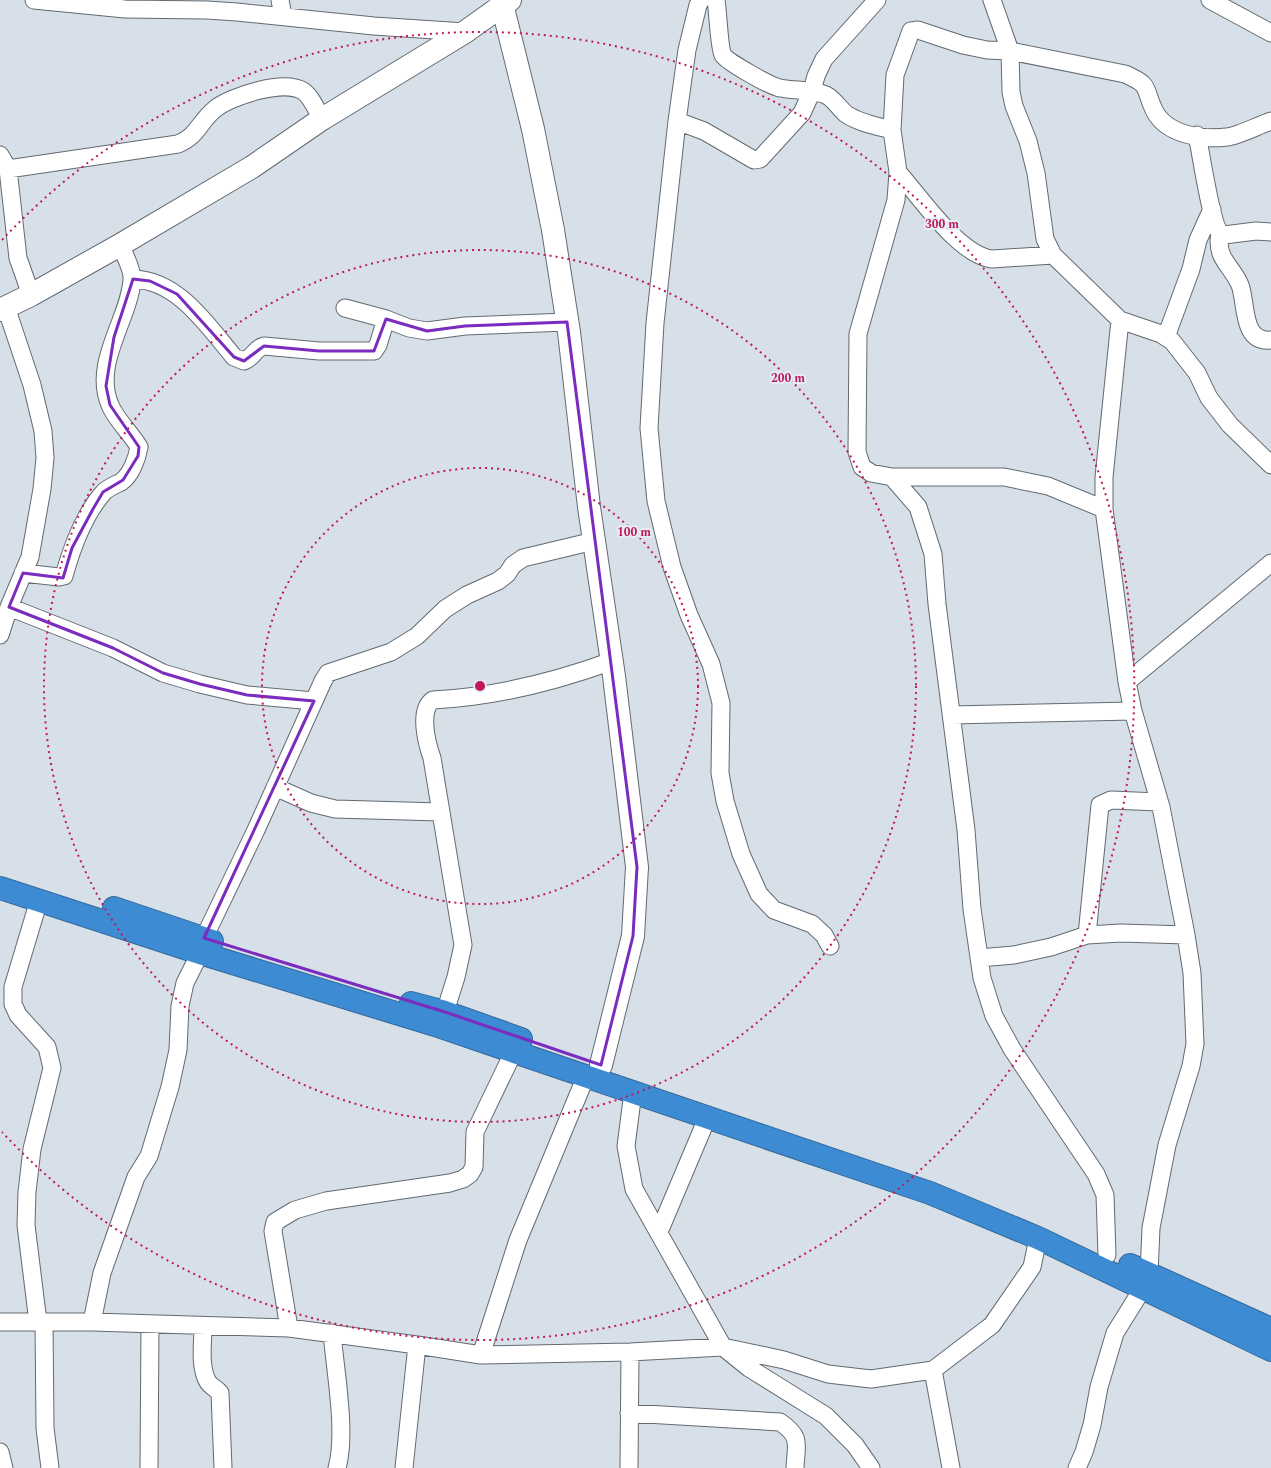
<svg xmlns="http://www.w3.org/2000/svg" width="1271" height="1468" font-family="Spectral,serif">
<rect width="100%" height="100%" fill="#d7dfe8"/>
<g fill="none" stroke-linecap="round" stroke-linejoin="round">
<!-- street casing -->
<g stroke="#626a71" stroke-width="19">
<path id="street" d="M34,0L125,9L207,10L237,12L374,26L465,32
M280,0L283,16
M701,0L698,5L687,50L677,121L655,323L649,428L656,501L672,567L689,615L711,664L721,703L720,773L725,801L741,854L759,894L774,910L812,924L824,935L830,946
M716,0C718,11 719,48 723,55C727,62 772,87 780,88C795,91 812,89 826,95C834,99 839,108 846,114C859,123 877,126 892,130
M992,0L1010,51L1011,92L1014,106L1028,141L1036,173L1045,239L1053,255L1120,320L1161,334L1172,341L1197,373L1209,398L1230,425L1271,465
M1210,0L1271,33
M677,121L704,131L754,160L760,159L802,113L812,91L816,76L824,59L877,0
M1197,135C1201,153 1211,223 1220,233C1215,259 1231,264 1240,285C1247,303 1241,343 1271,340
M0,155L8,169L18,258L31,295
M8,169L178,144C198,136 199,122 215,109C231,96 284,79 303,91C311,96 317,111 322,119
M898,172C920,197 959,255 992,259L1053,255
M1220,233L1224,235L1256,231L1271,232
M133,279C178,280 207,325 234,357L244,361C253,358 255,348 264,346L319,351H374L378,345L386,319
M345,308L386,319L409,328L427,331L465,326L567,322
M1120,320L1104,477V509L1127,682L1133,711L1161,807L1186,935L1192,973L1195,1044L1191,1066L1167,1145L1151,1228L1149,1274
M1166,337L1191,269L1198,240L1212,209
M892,477L918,507L933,554L937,604L966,830L972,909L982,978L994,1016L1012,1049L1096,1174L1105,1195L1107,1255
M1104,509L1048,486L1004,477H892L871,473L862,467L857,452L858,334L896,200L898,172L892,130L895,75L911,31L918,30L963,45L987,50L1010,51L1125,74C1152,86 1143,87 1154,110C1166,135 1202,140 1227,137C1238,136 1259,125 1271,121
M23,573L59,577L64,576C72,547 83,516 103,493C107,488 115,485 121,482C131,475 137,459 139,447C131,433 116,420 110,405C92,363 129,320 132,280C133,272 124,253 120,245
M9,607L113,648L163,673L200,684L247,695L314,701
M0,635L9,607L30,557L42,489L45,458L43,431L32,385L6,307
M1127,682L1271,563
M952,715L1133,711
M275,787L311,803L335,809L440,812
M1087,935L1100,805L1111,800L1159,802
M204,938L256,830L323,681L328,673L391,652L417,636L445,609L467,595L498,581L507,574L513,565L523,558L594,541
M979,958L1014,955L1051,947L1087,935L1121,933L1186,935
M445,1012L456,977L463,945L432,758C427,744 418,710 433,700C494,697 554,682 612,661
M633,1092L626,1146L634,1189L723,1347L749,1368L826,1416L855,1445L871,1468
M659,1232L708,1116
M0,1322H92L289,1328L417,1345L481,1355L630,1352L723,1347L784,1360L828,1374L871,1379L933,1370L992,1325L1032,1267L1038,1238
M38,1322L26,1225L27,1192L32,1149L52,1068L47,1047L18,1015L13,1004V987L39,900
M44,1322L45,1428L50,1468
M92,1322L102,1273L136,1177L149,1156L170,1087L178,1050L180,1006L185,983L200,953
M203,1326C203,1343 199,1367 208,1382C211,1387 216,1388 220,1393L223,1468
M289,1328L273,1231L275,1222L295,1210L326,1201L450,1183L463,1179L470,1174L474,1167L475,1132L513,1053
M332,1333C335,1370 347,1433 337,1468
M481,1355L518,1240L586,1076
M933,1370L951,1468
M629,1413L780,1422C802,1437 796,1444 795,1468
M0,1452L4,1468
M149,1468L150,1324
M404,1468L417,1345
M629,1468L630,1352
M1077,1468L1084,1452L1092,1425L1099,1387L1115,1333L1143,1288"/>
</g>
<!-- secondary casing -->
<g stroke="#626a71" stroke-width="24">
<path id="secondary" d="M501,0L533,129L553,230L569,332L589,507L614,676L637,867L633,936L601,1065
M0,310L31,295L120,245L252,167L322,119L465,32L510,0"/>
</g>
<!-- highway casing -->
<g stroke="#356999" stroke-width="24">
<path id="highway" d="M0,888L200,953L435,1025L930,1193L1038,1238L1271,1350
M114,908L212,941
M411,1003L445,1012L521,1039
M1130,1265L1271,1329"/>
</g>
<!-- street -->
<use href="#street" stroke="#fff" stroke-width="17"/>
<!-- secondary -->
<use href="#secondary" stroke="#fff" stroke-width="22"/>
<!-- highway -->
<use href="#highway" stroke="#3c8bd3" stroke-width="22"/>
</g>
<!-- marked area -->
<path fill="none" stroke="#7b2cbf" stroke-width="3" stroke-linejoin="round" d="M133,279L150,281L177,294L234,357L244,361L264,346L319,351H374L386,319L427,331L465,326L567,322L637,867L633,936L601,1065L445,1012L204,938L314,701L247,695L200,684L163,673L113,648L9,607L23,573L63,578L72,548L93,509L103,492L123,480L138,456L139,447L110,405L106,386L114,337Z"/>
<!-- distance rings -->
<g fill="none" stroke="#c2185b" stroke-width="2" stroke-dasharray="2 4">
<circle cx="480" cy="686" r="218"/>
<circle cx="480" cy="686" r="436"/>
<path d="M2 240A654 654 0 1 1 2 1132"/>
</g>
<circle cx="480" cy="686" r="6" fill="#c2185b" stroke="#e4edf5" stroke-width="2"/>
<g font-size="12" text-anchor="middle" font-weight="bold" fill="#c2185b" stroke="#e4edf5" stroke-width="4" stroke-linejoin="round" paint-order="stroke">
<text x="942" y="228">300 m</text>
<text x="788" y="382">200 m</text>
<text x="634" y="536">100 m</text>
</g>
</svg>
